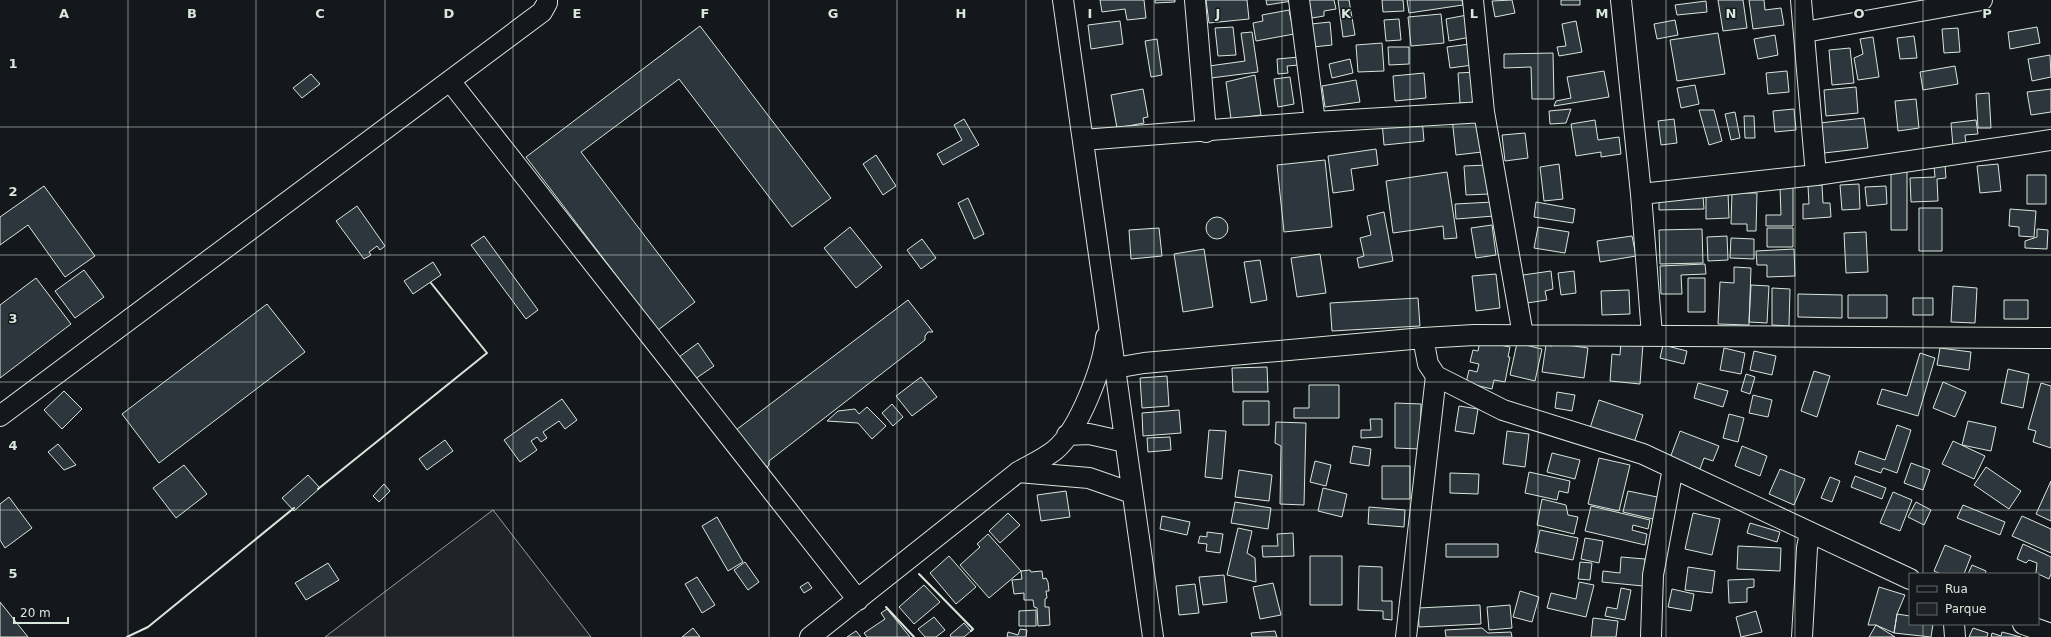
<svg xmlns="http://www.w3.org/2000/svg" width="2051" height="637" font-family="'DejaVu Sans',sans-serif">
<rect width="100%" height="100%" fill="#14181c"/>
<!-- green -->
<path fill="#202428" stroke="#939e99" d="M493,510L591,637H325Z"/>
<!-- building -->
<path fill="#2c363c" stroke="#d8e6dc" d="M1100,0H1144L1146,18L1127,20L1125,9L1102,12Z
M1155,0H1175V2L1155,3Z
M1206,0H1247L1249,19L1209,23Z
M1266,0H1292V1L1267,5Z
M1309,0H1334L1336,9L1324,11V16L1312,18Z
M1338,0H1349L1355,35L1343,37Z
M1382,0H1403L1404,11L1383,12Z
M1407,0H1462L1463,5L1409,13Z
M1512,0L1515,13L1495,17L1492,1Z
M1561,0H1580V5H1561Z
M1718,0H1743L1747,28L1723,31Z
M1749,0H1764L1765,10L1781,8L1784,25L1753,29Z
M1706,1L1707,12L1677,15L1675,5Z
M1289,10L1294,34L1256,41L1253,23L1263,21L1262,15Z
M1441,14L1444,43L1411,46L1408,17Z
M1467,15L1471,37L1449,41L1446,19Z
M1399,19L1401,40L1386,41L1384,20Z
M1675,20L1678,35L1657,39L1654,24Z
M1120,21L1123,44L1091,49L1088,25Z
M1576,21L1582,52L1559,56L1557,47L1566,46L1562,24Z
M1330,22L1332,45L1313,47L1311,24Z
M700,26L831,198L792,227L679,79L581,152L695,302L658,330L526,157Z
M1233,27L1236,55L1218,56L1215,28Z
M2037,27L2040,43L2010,49L2008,32Z
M1958,28L1960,52L1944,53L1942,29Z
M1252,32L1258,72L1211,78L1209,66L1245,61L1241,33Z
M1718,33L1725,74L1677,81L1670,40Z
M1775,35L1778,55L1758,59L1754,39Z
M1914,36L1917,58L1900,59L1897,38Z
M1873,37L1879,77L1858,80L1854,58L1863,54L1860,39Z
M1157,39L1162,75L1151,77L1145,41Z
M1382,43L1384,71L1358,72L1356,45Z
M1470,44L1473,65L1450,68L1447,47Z
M1388,47H1409V64L1389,65Z
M1850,48L1854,83L1832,85L1829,50Z
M1553,53L1554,99H1532L1531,67L1504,68V54Z
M2050,55L2051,77L2032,81L2028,59Z
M1299,57V65L1287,66L1288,73L1278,74L1277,59Z
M1350,59L1353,73L1332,78L1329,64Z
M1955,66L1958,84L1923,90L1920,72Z
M1604,71L1609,97L1554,106L1556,101L1571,98L1567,77Z
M1787,71L1789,92L1768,94L1766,73Z
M1476,72L1478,102L1460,103L1458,73Z
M1424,73L1426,98L1395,101L1393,76Z
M311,74L320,84L302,98L293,88Z
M1255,75L1261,115L1231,119L1226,82Z
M1290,77L1294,104L1278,107L1274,79Z
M1356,80L1360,102L1325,107L1322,86Z
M1695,85L1699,104L1681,108L1677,88Z
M1856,87L1858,113L1826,116L1824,90Z
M1143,89L1148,117L1143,118L1144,123L1117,128L1111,95Z
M2051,89V112L2031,115L2027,92Z
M1989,93L1991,128H1978L1976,94Z
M1916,99L1919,128L1898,131L1895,101Z
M1571,109L1566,123L1550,124L1549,111Z
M1794,109L1796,130L1775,132L1773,111Z
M1699,110H1714L1722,141L1709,145Z
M1735,112L1740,138L1731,140L1725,114Z
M1478,115L1482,152L1456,155L1452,118Z
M1744,116H1754L1755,138H1745Z
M1422,118L1424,141L1384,145L1382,122Z
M1864,118L1868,148L1824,153L1820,123Z
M964,119L979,145L943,165L937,154L962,140L954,125Z
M1674,119L1677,143L1661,145L1658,121Z
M1595,120L1598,140L1619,137L1621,154L1601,157V152L1576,156L1571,124Z
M1976,120L1978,134L1965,135L1966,144L1953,146L1951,123Z
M1525,133L1528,158L1505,161L1502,135Z
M1376,149L1378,165L1351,169L1354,190L1333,193L1328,156Z
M876,155L896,186L883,195L863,164Z
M1325,160L1332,227L1284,232L1277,165Z
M1559,164L1563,199L1544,201L1540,167Z
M1998,164L2001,191L1980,193L1977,166Z
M1487,165L1489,194L1466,195L1464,166Z
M1945,165L1946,178L1937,179L1938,201L1911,202L1910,178L1935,177L1934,166Z
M1891,171H1907V230H1891Z
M1447,172L1457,238L1444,239L1443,226L1393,233L1386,181Z
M2027,175H2046V204H2027Z
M1859,184L1860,209L1842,210L1840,185Z
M1822,185L1823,203H1830L1831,217L1803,219V204H1809L1808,186Z
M44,186L95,256L65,277L28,225L0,245V217Z
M1886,186L1887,204L1867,206L1865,187Z
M1780,187H1793V226H1766V215H1781Z
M1706,193H1728L1729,218L1706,219Z
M1732,193H1757L1756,231H1747V224H1731Z
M1703,196L1704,209L1659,210V197Z
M968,198L984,234L974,239L958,203Z
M1493,202L1494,216L1456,219L1455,204Z
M1536,202L1575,209L1573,223L1534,217Z
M357,206L385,246L380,250L377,246L369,252L371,255L364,259L336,221Z
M1919,208H1942V251H1919Z
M2010,209L2036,211L2034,237L2019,236V227L2009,226Z
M1384,212L1393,261L1359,268L1357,258L1364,256L1360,238L1371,235L1367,216Z
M1206 228a11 11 0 1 1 22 0a11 11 0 1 1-22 0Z
M1492,225L1496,255L1476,258L1471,228Z
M850,227L882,267L856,288L824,248Z
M1538,227L1569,232L1565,253L1534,248Z
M1159,228L1162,256L1131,259L1129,230Z
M1767,228H1793V247H1767Z
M1702,229L1703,263L1660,264L1659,230Z
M2037,229L2048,230L2047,249L2025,248V241L2037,237Z
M1866,232L1868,272L1846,273L1844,233Z
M484,236L538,310L526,319L471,245Z
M1632,236L1636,256L1600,262L1597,241Z
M1727,236L1728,260L1708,261L1707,237Z
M1731,238L1754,239V259L1730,258Z
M922,239L936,258L921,269L907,250Z
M1204,249L1213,307L1183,312L1174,254Z
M1794,249L1795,276L1767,277V265H1757L1756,251Z
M1320,254L1326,293L1297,297L1291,258Z
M1260,260L1267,300L1251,303L1244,262Z
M433,262L441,275L413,294L404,281Z
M1705,264L1706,274L1681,275L1682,294H1661L1660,266Z
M1734,267L1751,268L1749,325L1718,324L1720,282L1734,283Z
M84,270L104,297L75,318L55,291Z
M1551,271L1553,289L1545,291L1547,300L1527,303L1523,275Z
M1574,271L1576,293L1561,295L1558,273Z
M1496,274L1500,308L1476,311L1472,276Z
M36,278L71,324L0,378V305Z
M1688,278H1705V312H1688Z
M1751,285L1769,286L1767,323L1749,322Z
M1953,286L1977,288L1975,323L1951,322Z
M1772,288L1790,289L1789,326L1772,325Z
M1629,290L1630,314L1602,315L1601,291Z
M1798,294L1842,295V318L1798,317Z
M1848,295H1887V318H1848Z
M1418,298L1420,326L1332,331L1330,303Z
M1913,298H1933V315H1913Z
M908,300L933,332H928L925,336V340L769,461V465L766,468L736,430Z
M2004,300H2028V319H2004Z
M267,304L305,352L159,463L122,414Z
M1480,341L1510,347L1508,357H1510L1505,382L1494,380L1492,389L1466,383L1469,370L1477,372L1479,364L1470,362L1473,350L1478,351Z
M1621,342L1643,344L1640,384L1610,381L1612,354L1620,355Z
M698,343L714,366L695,379L679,357Z
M1517,343L1542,349L1535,381L1510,375Z
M1554,343L1588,348L1584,378L1542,372L1546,345L1552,346Z
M1663,345L1687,351L1684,364L1660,358Z
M1724,348L1745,353L1741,374L1720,370Z
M1940,348L1971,352L1969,370L1937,365Z
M1754,351L1776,356L1772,375L1750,370Z
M1920,353L1935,358L1918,416L1877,404L1882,389L1907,396Z
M1267,367L1268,392H1233L1232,368Z
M2008,369L2029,374L2023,408L2001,403Z
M1814,371L1830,376L1817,417L1801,411Z
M1746,374L1755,377L1750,394L1741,391Z
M1167,376L1169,406L1142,408L1140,378Z
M921,377L937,397L912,416L896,396Z
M1943,382L1966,392L1955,417L1933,408Z
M1698,383L1728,391L1723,407L1694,398Z
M2041,383L2051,386V448L2033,442L2036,431L2028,429Z
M1309,385H1339V418H1294V408H1309Z
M64,391L82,409L62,429L44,410Z
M1557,392L1575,395L1572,411L1555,408Z
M1753,395L1772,400L1768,417L1749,413Z
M562,399L577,420L565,429L559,421L543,432L547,438L541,442L537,437L531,441L537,450L520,462L504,440Z
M1599,400L1643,415L1634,443L1590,428Z
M1243,401H1269V425H1243Z
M1395,403L1421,404L1420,449L1395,448Z
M892,404L903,417L893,426L882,413Z
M1459,406L1478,409L1474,434L1455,431Z
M867,407L886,426L872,439L858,423L827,421L838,411L855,409L859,414Z
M1179,410L1181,433L1143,436L1142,413Z
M1729,414L1744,418L1738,442L1723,438Z
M1370,419H1382V437L1361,438V430H1371Z
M1968,421L1996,427L1991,451L1962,445Z
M1276,422L1306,423L1304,505L1280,504L1281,446L1275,443Z
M1897,425L1911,430L1897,473L1883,468L1881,473L1855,464L1859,451L1885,460Z
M1209,430L1226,431L1222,479L1205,477Z
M1507,431L1529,434L1525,467L1503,464Z
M1680,431L1719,446L1713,461L1704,458L1700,469L1670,458Z
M1170,437L1171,450L1148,452L1147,438Z
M445,440L453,451L427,470L419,459Z
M1953,441L1985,456L1974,479L1942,464Z
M58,444L76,465L64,470L48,452Z
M1353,446L1371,449L1369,466L1350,463Z
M1742,446L1767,456L1760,476L1735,466Z
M1552,453L1580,460L1575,479L1547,472Z
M1599,458L1630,465L1619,511L1588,504Z
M1315,461L1331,465L1326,486L1310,482Z
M1911,463L1930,470L1923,490L1904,483Z
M184,465L207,494L176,518L153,488Z
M1382,466H1410V499H1382Z
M1986,467L2021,491L2009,509L1974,485Z
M1780,469L1805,479L1794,505L1769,494Z
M1239,470L1272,475L1269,501L1235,497Z
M1529,472L1570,481L1568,493L1559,491L1557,500L1525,493Z
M1450,473L1479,474L1478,494L1450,493Z
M308,475L320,488L294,511L282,498Z
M1855,476L1886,488L1882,499L1851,487Z
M1830,477L1840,481L1832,502L1821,498Z
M2051,481V521L2036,514Z
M384,484L390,491L379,502L373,496Z
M1323,488L1347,494L1342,517L1318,511Z
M1066,491L1070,517L1041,521L1037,495Z
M1628,491L1662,498L1657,520L1623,512Z
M1893,492L1912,500L1900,531L1880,523Z
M9,497L32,528L5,548L0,540V504Z
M1542,499L1566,505L1568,515L1578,517L1574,534L1537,525Z
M1235,502L1271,508L1268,529L1231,523Z
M1916,502L1931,510L1924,525L1908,517Z
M1963,505L2005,522L2000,535L1957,518Z
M1591,506L1650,520L1648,529L1633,525L1632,530L1647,534L1645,545L1585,531Z
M1369,507L1405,510L1404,527L1368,524Z
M1008,513L1020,525L1000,543L989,531Z
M1693,513L1720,519L1712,555L1685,549Z
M1162,516L1190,522L1187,535L1160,529Z
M2022,516L2051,529V553L2012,536Z
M717,517L743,562L728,571L702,526Z
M1750,523L1780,532L1777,542L1747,533Z
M1238,528L1252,531L1247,553L1255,558L1256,582L1227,575Z
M1540,530L1578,538L1573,560L1535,552Z
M1207,532L1223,534L1220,553L1206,551L1207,544L1198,543L1200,536L1207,537Z
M1293,533L1294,556L1263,557L1262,546H1278L1277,534Z
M988,534L1021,571L989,598L960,565L980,547L977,544Z
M1585,538L1603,541L1599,563L1581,559Z
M1446,544H1498V557H1446Z
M2023,544L2051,557V574L2049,579L2036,573L2037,563L2029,560L2026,563L2017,559Z
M1945,545L1971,556L1964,574H1941L1934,571Z
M1738,546L1781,548L1780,571L1737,569Z
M949,556L976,587L956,604L930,573Z
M1310,556H1342V605H1310Z
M1621,557L1645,559L1643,586L1602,582L1603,571L1620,573Z
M745,562L759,582L748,590L734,570Z
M1580,562L1592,563L1590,580L1578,579Z
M328,563L339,580L306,600L295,583Z
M1972,565L1986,571L1985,574H1968Z
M1359,566L1382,567V601H1392V620L1383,619V611L1358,610Z
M1688,567L1715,571L1712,593L1685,590Z
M1030,570L1031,572L1042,571L1043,579L1046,578L1048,582L1049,591H1046L1047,598L1045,599V607H1049L1050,625L1038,626L1037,608L1034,607L1033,600H1024V593L1014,594L1012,580L1022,579L1021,571Z
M1224,575L1227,602L1203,605L1199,577Z
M697,577L715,605L702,613L685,584Z
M1754,579V587L1747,588V602L1729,603L1728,580Z
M808,582L812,588L804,593L800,587Z
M1579,582L1594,585L1586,617L1547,608L1551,593L1576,599Z
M1273,583L1281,615L1260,619L1253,587Z
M1195,584L1199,613L1179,615L1176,586Z
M924,585L940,602L914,624L899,607Z
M1879,587L1905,595L1897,614L1894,633L1876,625H1868Z
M1621,588L1631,590L1625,620L1605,616L1607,607L1617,609Z
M1672,589L1694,594L1691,611L1668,607Z
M1520,591L1539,597L1532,622L1513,617Z
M0,602L28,637H0Z
M1480,605L1481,624L1419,627L1418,608Z
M1510,605L1512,628L1489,630L1487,607Z
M887,609L910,637H867L864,633L885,619L881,613Z
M1036,610V626H1019V611Z
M1756,611L1762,632L1741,637L1736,617Z
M1897,614L1910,616V624H1933L1931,637L1894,633Z
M934,617L945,630L936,637H925L918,629Z
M1593,618L1618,621L1616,637H1591Z
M964,623L971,631L964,637H951L950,635Z
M1876,625L1895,637H1869Z
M693,628L700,637H682Z
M1482,628L1488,633L1511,632L1512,637H1446L1445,630Z
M1973,628L1988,633L1987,637H1969Z
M1020,629L1027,630L1026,637H1007L1008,632L1018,635Z
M856,631L861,637H847Z
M1275,631L1277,637H1252L1251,633Z
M2002,632L2021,637H1991L1992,633L2001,636Z"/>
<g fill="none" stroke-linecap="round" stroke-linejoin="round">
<!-- minor casing -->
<g stroke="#d8e6dc" stroke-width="22">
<path id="minor" d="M1063,0L1153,637
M1195,0L1206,132
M1299,0L1315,122
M1473,0L1484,112L1523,335
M1621,0L1641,194L1652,335
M1801,0L1816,175
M1805,32L1982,0
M450,81L858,600
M1083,140L1315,122L1484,112
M1641,194L1816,175L2051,140
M1423,338L1428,364L1436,376L1503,410L1643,454L1910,579
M1115,368L1144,363L1423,338L1474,335L2051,338
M0,416L542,12L547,3V0
M1067,435L1089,434L1125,442
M1018,472L1089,478L1132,493
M1954,624L1955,637
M2023,624L2051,634
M810,637L1018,472C1030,465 1044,459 1055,450C1079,430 1103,367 1106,337
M1406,637L1436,376
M1651,637L1653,575L1673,468
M1802,637L1807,548L1810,533"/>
</g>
<!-- minor -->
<use href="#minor" stroke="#14181c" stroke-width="20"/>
<!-- wall -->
<path stroke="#d8e6dc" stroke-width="2" d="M318,489L487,353L431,283
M919,574L973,629L971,631
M886,607L914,637
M127,637L148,627L294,508"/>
</g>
<!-- grid -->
<path fill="none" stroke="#d8e6dc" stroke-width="1" stroke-opacity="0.55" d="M128,0V637M256,0V637M385,0V637M513,0V637M641,0V637M769,0V637M897,0V637M1026,0V637M1154,0V637M1282,0V637M1410,0V637M1538,0V637M1666,0V637M1795,0V637M1923,0V574M0,127H2051M0,255H2051M0,382H2051M0,510H2051M1923,624V637"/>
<g font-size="13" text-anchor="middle" font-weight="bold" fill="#d8e6dc" stroke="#14181c" stroke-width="3" stroke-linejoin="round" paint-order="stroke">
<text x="64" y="18">A</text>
<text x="192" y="18">B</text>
<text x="320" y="18">C</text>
<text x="449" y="18">D</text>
<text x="577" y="18">E</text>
<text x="705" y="18">F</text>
<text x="833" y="18">G</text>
<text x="961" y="18">H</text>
<text x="1090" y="18">I</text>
<text x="1218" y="18">J</text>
<text x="1346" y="18">K</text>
<text x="1474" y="18">L</text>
<text x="1602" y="18">M</text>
<text x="1731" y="18">N</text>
<text x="1859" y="18">O</text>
<text x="1987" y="18">P</text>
<text x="13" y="68">1</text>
<text x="13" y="196">2</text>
<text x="13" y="323">3</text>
<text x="13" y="450">4</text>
<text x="13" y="578">5</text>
</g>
<!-- legend -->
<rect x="1909" y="573" width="130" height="52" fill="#14181c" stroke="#626a69"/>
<rect x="1917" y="586" width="20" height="6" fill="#14181c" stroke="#626a69"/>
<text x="1945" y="593" font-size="12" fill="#d8e6dc">Rua</text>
<rect x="1917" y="603" width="20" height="12" fill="#202428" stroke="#626a69"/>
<text x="1945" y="613" font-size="12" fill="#d8e6dc">Parque</text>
<!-- scale -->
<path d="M14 617v6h54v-6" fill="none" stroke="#d8e6dc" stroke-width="2"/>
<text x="20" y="617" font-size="12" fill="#d8e6dc" stroke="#14181c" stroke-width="3" paint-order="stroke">20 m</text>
</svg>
